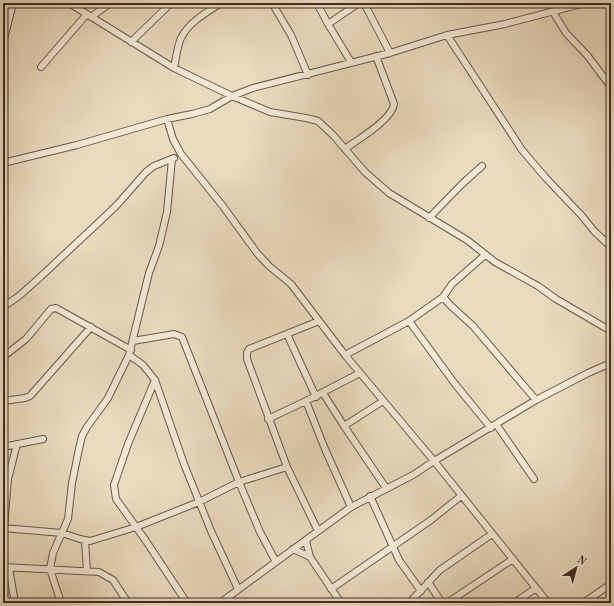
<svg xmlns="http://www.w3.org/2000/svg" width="614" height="606" font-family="'Old Standard TT',serif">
<rect width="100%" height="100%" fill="#e9dbbe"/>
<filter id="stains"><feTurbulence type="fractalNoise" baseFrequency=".005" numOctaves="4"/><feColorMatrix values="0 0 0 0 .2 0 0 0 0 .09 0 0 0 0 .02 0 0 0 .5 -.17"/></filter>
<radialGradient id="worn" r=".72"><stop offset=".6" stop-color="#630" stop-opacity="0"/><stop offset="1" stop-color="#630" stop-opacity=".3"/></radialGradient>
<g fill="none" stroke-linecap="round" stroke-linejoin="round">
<!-- minor casing -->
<g stroke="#6a584a" stroke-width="8">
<path id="minor" d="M69,3L174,68L232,96L270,112L306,118L318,121L333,135L365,172L389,193L467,240L495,262L538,286L556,299L611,331
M272,3L291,35L308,75
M317,3L328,24L351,62
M364,3L390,53
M553,12L566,33L587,55L611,87
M91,17L110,3
M328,24L359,3
M447,35L522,150L545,177L582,216L594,231L611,247
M131,42L171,3
M3,43L13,3
M41,67L87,14
M174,68C176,59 177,47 181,38C189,22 207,12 221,3
M345,149C358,139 392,120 394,104L376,56
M3,163L77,145L167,119
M429,218L461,185L482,166
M485,255L452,284L443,297L450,305L473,326L536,400
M3,307L19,296L36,281L97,224L117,205L146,172L154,166L174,158
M409,321L455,384L491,428
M287,334L316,397
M133,341L174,334L182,337L239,482L260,532L276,562
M129,355L143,365L155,380L184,464L211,531L238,589
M345,355L409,321L443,297
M3,357L26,339L51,309L56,308L131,350
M155,380L128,444L114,485L116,499L144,538L187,603
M323,393L344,426L386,488
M3,401L25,398L30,396L91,327
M306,401L325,449L351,507
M268,419L306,401L360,373
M496,424L534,479
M344,426L383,401
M3,447L43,439
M370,496L399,560L421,591
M3,528L62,533L80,539L90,541L136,527L199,502L239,482L287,467
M4,528L8,479L17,444
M318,531L287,467L247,359V353L249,349L319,321
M85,541L87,571
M306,541L310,557
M293,549L310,557L341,603
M3,567L99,572L113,580L128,603
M9,568L15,603
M428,582L442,603
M331,589L431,520L461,496
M61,603L50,569L53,553L68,519L72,483L79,449L82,436L87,427L108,398L129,355L149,273L159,246L167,212L172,159
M220,603L351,507L413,475L434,461L536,400L588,373L611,363
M409,603L440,570L492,534
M447,603L513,559
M514,603L536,588
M548,603L434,461L345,355L291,284L269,266L257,253L222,205L181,154L173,139L167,119L192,114L210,109L232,96L253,88L390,53L447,35L505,24L585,3
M583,603L611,584"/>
</g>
<!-- minor -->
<use href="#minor" stroke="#f1e8d5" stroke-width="6"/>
</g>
<!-- margin -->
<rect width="614" height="606" fill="none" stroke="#e9dbbe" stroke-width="16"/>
<rect x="4" y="4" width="606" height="598" fill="none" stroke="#3f2c23" stroke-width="2"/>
<rect x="8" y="8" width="598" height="590" fill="none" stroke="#3f2c23"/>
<!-- north arrow -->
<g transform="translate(576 568) rotate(36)" stroke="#f1e8d5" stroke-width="3" paint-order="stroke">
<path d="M0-3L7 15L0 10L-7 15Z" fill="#3f2c23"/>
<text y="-6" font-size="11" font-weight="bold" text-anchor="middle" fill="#3f2c23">N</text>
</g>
<rect width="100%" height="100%" filter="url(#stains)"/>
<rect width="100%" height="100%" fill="url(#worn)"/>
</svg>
